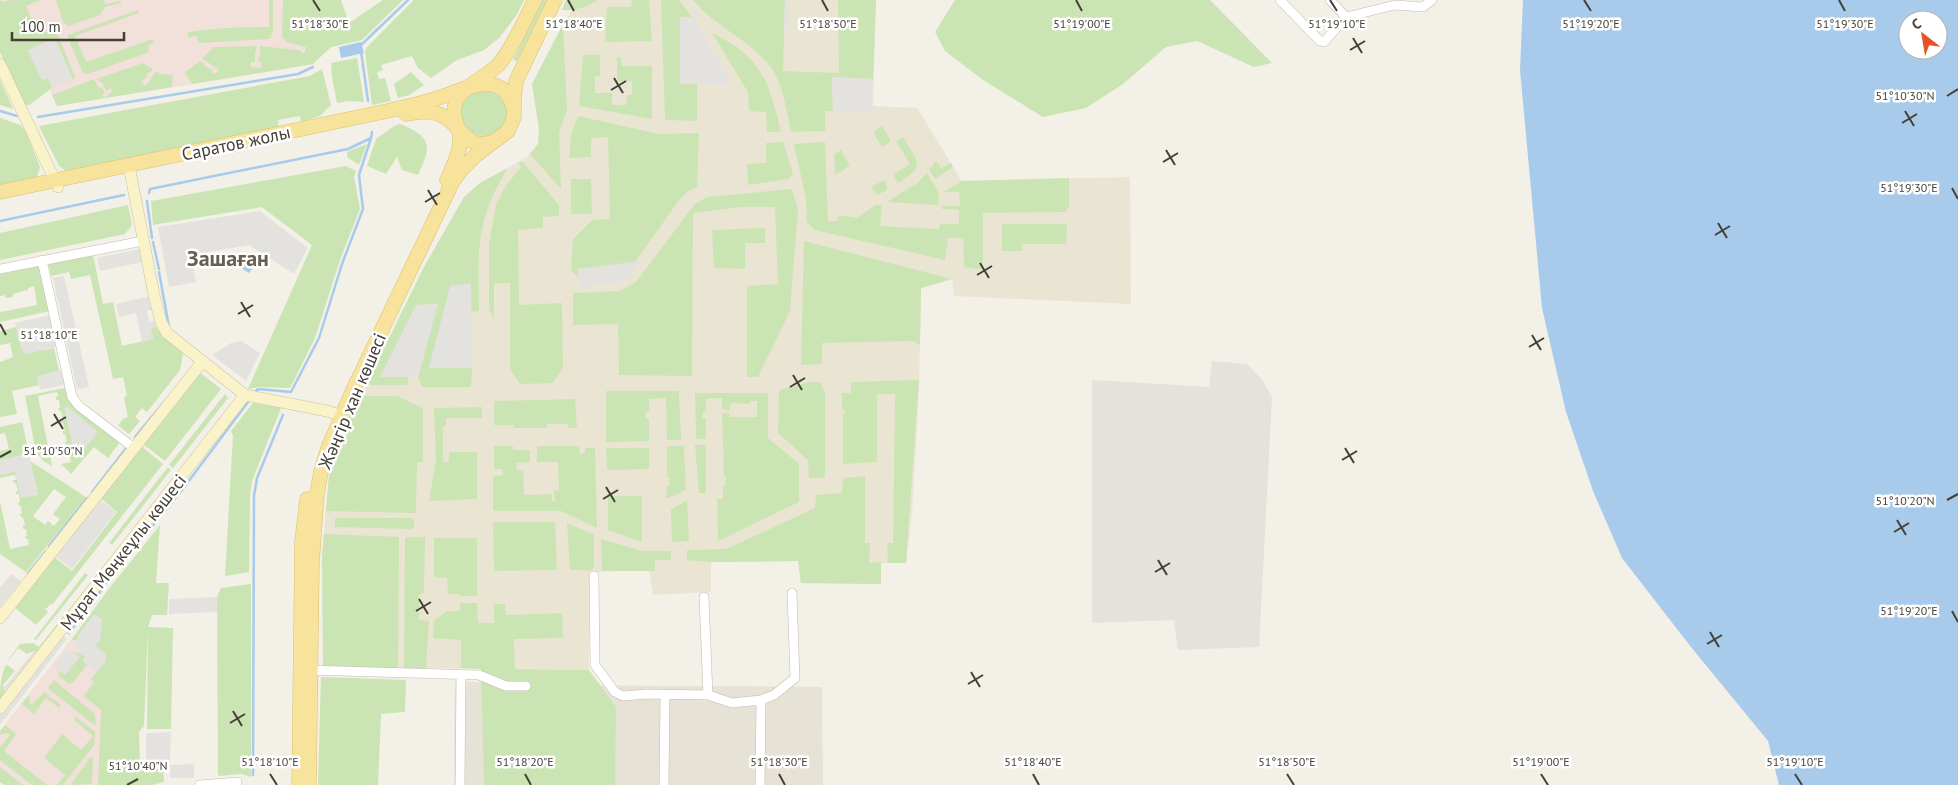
<svg xmlns="http://www.w3.org/2000/svg" width="1958" height="785" font-family="'PT Sans',sans-serif">
<rect width="100%" height="100%" fill="#f2f0e7"/>
<!-- residential -->
<path fill="#e6e2d6" d="M455,681L539,685L822,687L823,785H454Z"/>
<!-- industrial -->
<path fill="#e5e1dc" d="M1212,361L1247,364L1262,380L1272,397L1259,647L1178,650L1174,620L1092,623V380L1209,387Z"/>
<!-- education -->
<path fill="#eae5d2" d="M577,0H876L873,106L917,108L962,181L1130,177L1131,304L954,296L952,279L921,288L919,390L912,513L906,563H881V584L801,583L798,561L711,562V592L653,595L649,570L589,572V670L323,667L322,555L329,476L347,425L423,269L464,197L480,183L526,158L538,144L539,129L532,84Z"/>
<!-- medical -->
<path fill="#f2e0db" d="M2,0H298L306,47L292,68L57,106L46,81Z
M108,592L102,785H4L0,782V731Z"/>
<!-- green -->
<path fill="#cbe4b3" fill-rule="evenodd" d="M0,0L4,2L11,0H40L26,6L37,34L52,31L59,37L75,77L73,80L55,38L28,50L42,80L48,78L52,88L29,105H25L22,102L0,52Z
M56,0H104L105,4L121,1V3L105,7L100,15L68,26L63,22Z
M269,0H273V33L269,39L198,43L197,36L188,37V32C215,28 242,27 269,27Z
M283,0H341L349,23L383,0H403L362,40L331,47L313,64L192,84L185,72L200,61L205,64L204,66L213,70L212,72L215,74L219,70L202,58L214,47L257,46L255,52V62H251V67L261,68L262,63L258,62V57H260V46L297,50L304,53L306,47L287,42L282,37Z
M414,0H524L516,16L499,38L484,50L457,60L431,78L418,68L412,56L381,65L383,70L377,72L379,79L385,78L391,101L372,105L365,52L366,48Z
M543,0H547L517,61L513,60Z
M566,0H598C587,7 575,11 562,10Z
M632,0H649L652,41L605,42L607,7H631Z
M661,0H679L692,17H680V84H697V121L665,120Z
M693,0H785L783,71L839,73L838,0H876L873,79L832,77L833,111H825V131L791,132C787,113 784,90 774,72C754,41 716,28 693,0Z
M955,0H1210L1272,63L1254,67L1197,41L1166,47L1123,84L1086,108L1043,117L983,80L945,51L935,32Z
M138,10L139,13L75,36L86,62L153,39L154,43L148,45L149,52L88,74L83,73L68,38V35Z
M563,24L567,110L559,132L561,189L530,154L538,144L539,129L532,84Z
M712,33C762,57 769,82 781,132H767L766,112L749,111L748,92Z
M583,55H600V76L595,77V93H612V105H626L627,95H632V81H617V58L621,57L622,66H652V119L579,106Z
M357,58L364,102L348,101L337,103L332,77L331,63Z
M143,63L153,69L150,73L148,72L146,75L148,76L141,82L146,86L156,71L159,74L173,75L172,87L57,106L52,95L94,79L99,88L101,87L105,92L102,95L105,98L112,91L110,88L107,91L103,86L104,84L96,79Z
M322,69L331,105L320,116L301,122L300,116L278,120L279,127L69,173L59,166L39,126L310,76Z
M411,72L424,85L409,95L398,98L394,84Z
M0,80L13,109L0,105Z
M461 113a23 23 0 1 1 46 0a23 23 0 1 1-46 0Z
M578,116L659,134L699,133L697,187L688,191L680,199L635,262L578,269V277L571,271L573,239L592,220L610,219L608,137L591,138V157L569,158L571,135Z
M0,118L20,125L25,130L40,167L37,177L28,181L0,187Z
M400,124C432,137 432,146 418,175L402,170L397,157L386,174L367,166L376,139L394,126Z
M882,126L891,141L882,147L873,132Z
M903,137C917,162 928,165 898,183L893,174L910,164L896,141Z
M783,142L793,174L788,179L748,185L747,164L766,163V143Z
M825,142L828,221H837L838,215L857,218L875,205H882L880,226L939,229L940,224H959V210L942,209V206H960L959,192H943L962,181L1069,178V207L1065,212L983,213V270L964,267L963,238H948L945,260L815,230L807,222L806,199L794,144Z
M367,144L359,165L347,157V152Z
M841,150L850,166L835,175L834,154Z
M522,161L559,205V216L543,217V228L518,230L519,305L562,303L563,368L553,383L520,384L510,369V283H494V319L489,309V244L496,205L505,187L521,167L518,163Z
M936,161L941,168L951,163L953,167L935,179L929,170Z
M346,166L356,171L354,177L360,209L340,260L315,338L290,388L258,387L248,389L312,245L262,207L153,225L151,201Z
M508,168C475,220 478,252 479,311L471,312V283L429,367L472,368L471,387H422L418,377L438,304L416,305L381,377H409L407,385H366L423,269L464,197L480,183Z
M927,173L939,193L938,205L887,202L917,183Z
M571,179H591L592,214H571Z
M884,180L887,186V190L877,195L871,187Z
M792,189L798,210L790,311L758,377H747V286L778,284L775,207H741L693,213L692,376L619,375L618,324L573,325V293L620,291L636,282L695,204L707,197Z
M128,205L132,225L125,234L0,260V233Z
M1002,224H1067L1066,244H1022V251H1002Z
M765,228V243H745V269L714,268L712,230Z
M804,241L952,279L921,288L920,345L913,341L822,343V364L801,365Z
M93,254L103,304L113,302L122,346L153,339L150,328L156,326L160,333L183,354L180,370L147,412L142,408L135,417L140,421L129,434L118,425L123,419L128,417L124,398L127,395L123,377L113,379L90,275L71,279L69,272L51,276L49,264Z
M40,266L50,311L0,322V312L37,305L34,286L28,288V290L13,294V297L5,298V295L0,296V274Z
M16,327L22,350L25,353L54,348L59,371L38,376L39,385L12,391L17,414L0,417V362L13,357L10,343L0,345V331Z
M199,372L221,389L165,461L143,444Z
M919,380L906,563H888L887,543H893L895,394H877V462L843,464V414L845,413V410H842V393H851V382Z
M810,382H820L825,393V478H809L808,460L778,433L779,390Z
M65,388L70,402L120,442L108,458L94,447L71,474L61,464L71,462L70,456H68L67,454L70,453L68,446H66L65,442L67,441L65,434H63V431L65,430L63,423H61L60,419H63L61,411H59L58,408H60L59,400H56V397L58,396L57,392L38,396L52,466L43,461L36,452L25,396Z
M606,391H679L681,440H667L666,398L649,399V411L646,412L645,418L649,419V441L606,442Z
M695,393H768V438L799,464V502L718,541L717,499H723V485H726V477H724L722,413H729V417H757V401H750V404L731,403L730,410L722,409V398L706,399V411L703,412L702,418H706V439H696Z
M225,394L228,398L173,468L169,465Z
M360,396H397L423,408V462H417L416,513L326,511L329,476L347,425Z
M575,399L577,428H568L567,424H547V428H514V425H494V401Z
M253,403L281,408L252,481L250,497L249,572L225,576L233,435L231,431Z
M482,407V418H446V426L443,427V462H449V452H477V499L429,501L436,460L434,408Z
M22,422L29,454L0,460V451L9,449L5,433L0,434V427Z
M695,445H706V493H699Z
M141,446L163,464L52,605L50,604L46,609L42,607L48,612L36,625L14,607L54,557L72,571L117,512L100,498Z
M494,446H513V450H530V462L516,463L517,470H523L524,495L551,494L552,501H555L554,491L559,490L558,462H537V446H579L580,454L585,453V448H595L597,528L561,511H493V476L503,475V469H494Z
M667,446H684L686,490L666,499L667,486L670,485V477H667Z
M606,448H649V469L607,470Z
M30,461L86,497L26,572L0,554V501L10,549L29,545L28,539H26L25,537L27,536L26,529H23V525H25L23,517H21L20,514L22,513L21,506H19L18,502H20L19,494H16V492L18,491L16,483L14,484L13,480H16L15,475L0,478V475L15,471L38,495ZM54,489L66,497L53,514L60,519L54,526L48,521L45,525L33,516Z
M168,467L171,470L112,545L109,543Z
M865,476V543H870L869,563L881,562V584L801,583L798,561L710,562L687,560V550L726,549L815,508L816,495L842,493L843,478Z
M608,496H642V542L608,530Z
M687,500L689,541L672,542L671,510Z
M335,518H412L414,521V527L411,529L335,527Z
M493,522H555L557,570L494,571Z
M567,523L594,535V567L589,572L587,570H570Z
M160,525L156,583H169L167,615H152L148,627L173,628L171,729H147L148,628L144,726L139,732L140,764L163,763L164,782L152,785H98L101,710L84,696L94,682L91,679L106,661V654L79,639L75,641L72,639L108,590Z
M324,534L399,537L398,668L323,667L322,555Z
M405,537H425L424,593L419,594V620L429,621L426,668H404Z
M434,538H477V596H460V594H448L447,578L434,577Z
M601,539L642,551H671V560H655V571H602Z
M85,573L88,575L36,640L34,639Z
M98,576L39,651H34L27,654L18,648L6,664L15,671L3,685L6,695L0,702C0,675 3,665 20,644L33,643L39,647L95,577Z
M251,584V777L241,774L218,776L217,597L221,588Z
M460,603H477L478,623H494V604H505L506,615L562,613L563,638L514,639L515,669L589,670L616,707L615,785H484L481,669L461,668V640L433,638L434,621L447,611H460Z
M76,652L86,657L83,661L88,664L73,682L69,684L58,675L61,671L65,675L79,657L75,653Z
M321,677L406,680L405,712L381,714L378,785H318Z
M54,680L95,714L96,724L94,725L48,688Z
M44,692L61,705L59,708L46,698L34,714L22,704L29,695L30,704L32,705Z
M76,717L95,732L94,745L63,785H57L65,775L44,758L62,734L81,750L93,736L74,720Z
M5,725L16,734L4,751L47,785H32L0,760V747L10,735L7,733L0,735V731Z
M93,757L92,784L70,785L90,758Z
M0,767L23,785H4L0,782Z"/>
<!-- parking -->
<path fill="#e4e2df" d="M785,0H790V28H784Z
M692,8L701,17L696,21L732,85L680,84V17H692Z
M55,38L73,80L52,88L48,78L42,80L28,51Z
M832,77L873,79L872,111H833Z
M260,211L308,248L294,274L249,245L191,255L196,282L169,287L158,227Z
M139,249L142,262L100,271L97,258Z
M642,261L631,276L618,283L579,287L578,269Z
M64,276L89,387L77,389L53,278Z
M471,283L472,368H429L450,286Z
M154,295L157,309L147,311L149,322L160,319L162,325L151,328L153,339L142,342L136,313L119,317L116,304Z
M438,304L418,377H380L416,305Z
M54,314L61,346L25,354L23,352L15,323Z
M241,341L260,353L246,381L212,355L231,343Z
M66,370L68,384L40,390L37,376Z
M67,406L98,432L76,459L64,408Z
M29,454L38,495L21,498L15,472L0,475V460Z
M96,497L116,512L72,569L51,553Z
M11,574L21,581L0,607V588Z
M217,597V612L169,614V599Z
M94,614L102,619L100,642L94,644L106,654V661L97,672L83,661L85,657L75,649L77,646L73,643L78,639L77,637Z
M60,633L67,639L0,725V708L7,699L4,688L34,651L45,652Z
M68,648L80,657L65,675L54,666Z
M171,732L170,760L146,761V733Z
M194,764V778H170V765Z"/>
<!-- water -->
<path fill="#a8cbeb" fill-rule="evenodd" d="M1523,0H1958V785H1779L1768,741L1691,647L1622,558L1593,491L1566,412L1542,308L1520,70ZM1908,20H1938V50H1908Z
M361,42L364,53L341,58L339,47Z
M241,258L254,266L249,273L236,265L227,267L226,260Z"/>
<g fill="none" stroke-linecap="round" stroke-linejoin="round">
<!-- stream -->
<path stroke="#a8cbeb" stroke-width="2.5" d="M360,46L408,0
M361,51L368,101
M0,111L17,116
M38,117L298,74L313,67
M149,193L150,189L348,149L371,138L372,132
M147,201L152,238
M0,221L124,195
M153,242L159,269
M159,272L169,327
M255,392L258,389L291,392L319,338L342,264L363,209L359,175L371,138
M135,437L164,402
M92,492L127,447
M49,546L87,498
M28,573L46,551
M106,583L182,490L248,402
M69,633L103,588
M253,775L254,496L257,478L283,415"/>
<!-- street casing -->
<g stroke="#c0bbad" stroke-width="10">
<path id="street" d="M1280,0L1320,41L1324,42L1346,17L1395,5L1423,7L1432,0
M1330,0L1346,17
M42,260L72,397L79,406L134,448
M0,269L143,241
M594,576L595,665L615,692L623,696L646,694L708,695L732,703L761,700L774,695L795,678L792,593
M704,597L708,695
M306,670L479,675L506,686H526
M200,785L237,782
M460,785L461,674
M664,785L665,695
M760,785L761,700"/>
</g>
<!-- secondary casing -->
<g stroke="#cfc49a" stroke-width="12">
<path id="secondary" d="M0,64L58,187
M130,171L154,295L161,322L167,333L245,395L327,411L342,416
M0,618L202,362
M0,708L245,395"/>
</g>
<!-- primary casing -->
<g stroke="#dbc16d" stroke-width="15">
<path id="primary" d="M406,114C418,112 430,110 441,115C462,124 464,151 493,142
M447,180C452,168 460,154 460,140C460,126 450,116 456,102C463,85 486,78 499,64C514,46 524,21 535,0
M0,192L392,110C408,106 425,103 441,97C465,89 503,68 513,107
M299,785L302,541L307,499
M309,785L312,563L317,494L321,471L328,448L353,390L453,181L462,169L476,155L508,131L514,117V98L516,81L555,0"/>
</g>
<!-- street -->
<use href="#street" stroke="#fff" stroke-width="9"/>
<!-- secondary -->
<use href="#secondary" stroke="#faf2c9" stroke-width="11"/>
<!-- primary -->
<use href="#primary" stroke="#f7e39c" stroke-width="14"/>
</g>
<!-- ticks -->
<path fill="none" stroke="#454037" stroke-width="2" d="M313,0L320,11M568,0L574,11M822,0L828,11M1076,0L1082,11M1330,0L1337,11M1584,0L1591,11M1839,0L1845,11M1353,38L1362,53M1350,50L1365,41M614,78L623,93M611,90L626,81M1947,96L1958,89M1905,111L1914,126M1902,123L1917,114M1166,150L1175,165M1163,162L1178,153M1952,188L1958,199M428,190L437,205M425,202L440,193M1718,223L1727,238M1715,235L1730,226M980,263L989,278M977,275L992,266M241,302L250,317M238,314L253,305M0,324L6,335M1532,335L1541,350M1529,347L1544,338M793,375L802,390M790,387L805,378M54,414L63,429M51,426L66,417M1345,448L1354,463M0,457L11,451M1342,460L1357,451M606,487L615,502M603,499L618,490M1947,500L1958,494M1897,520L1906,535M1894,532L1909,523M1158,560L1167,575M1155,572L1170,563M419,599L428,614M416,611L431,602M1952,611L1958,622M1710,632L1719,647M1707,644L1722,635M971,672L980,687M968,684L983,675M233,711L242,726M230,723L245,714M270,774L277,785M525,774L531,785M779,774L785,785M1033,774L1039,785M1287,774L1294,785M1541,774L1548,785M1795,774L1802,785M127,785L138,779"/>
<g text-anchor="middle" dominant-baseline="central" stroke-width="5" stroke-linejoin="round" paint-order="stroke">
<!-- street labels -->
<g font-size="18" fill="#454037" stroke="#fff">
<text transform="translate(236 143) rotate(-12)">Саратов жолы</text>
<text transform="translate(352 401) rotate(-67)">Жәңгір хан көшесі</text>
<text transform="translate(123 552) rotate(-52)">Мұрат Мөңкеұлы көшесі</text>
</g>
<!-- district labels -->
<g font-size="22" font-weight="bold" fill="#675f4f" stroke="#fff">
<text x="228" y="258">Зашаған</text>
</g>
</g>
<g font-size="12" text-anchor="middle" fill="#454037" stroke="#fff" stroke-width="5" stroke-linejoin="round" paint-order="stroke">
<text x="1845" y="28">51°19'30"E</text>
<text x="320" y="28">51°18'30"E</text>
<text x="574" y="28">51°18'40"E</text>
<text x="828" y="28">51°18'50"E</text>
<text x="1082" y="28">51°19'00"E</text>
<text x="1337" y="28">51°19'10"E</text>
<text x="1591" y="28">51°19'20"E</text>
<text x="1905" y="100">51°10'30"N</text>
<text x="1909" y="192">51°19'30"E</text>
<text x="49" y="339">51°18'10"E</text>
<text x="53" y="455">51°10'50"N</text>
<text x="1905" y="505">51°10'20"N</text>
<text x="1909" y="615">51°19'20"E</text>
<text x="270" y="766">51°18'10"E</text>
<text x="525" y="766">51°18'20"E</text>
<text x="779" y="766">51°18'30"E</text>
<text x="1033" y="766">51°18'40"E</text>
<text x="1287" y="766">51°18'50"E</text>
<text x="1541" y="766">51°19'00"E</text>
<text x="1795" y="766">51°19'10"E</text>
<text x="138" y="770">51°10'40"N</text>
</g>
<!-- north arrow -->
<g transform="translate(1923 35) rotate(329)"><circle r="24" fill="#ffffff" stroke="#b5b3af"/>
<path d="M0-4L9 19L0 12L-9 19Z" fill="#ea5026"/>
<text y="-8" font-size="14" font-weight="bold" text-anchor="middle" fill="#454037">С</text>
</g>
<!-- scale -->
<path d="M12 32v8h112v-8" fill="none" stroke="#454037" stroke-width="2.5"/>
<text x="20" y="32" font-size="15" fill="#454037" stroke="#ffffff" stroke-width="4" paint-order="stroke">100 m</text>
</svg>
